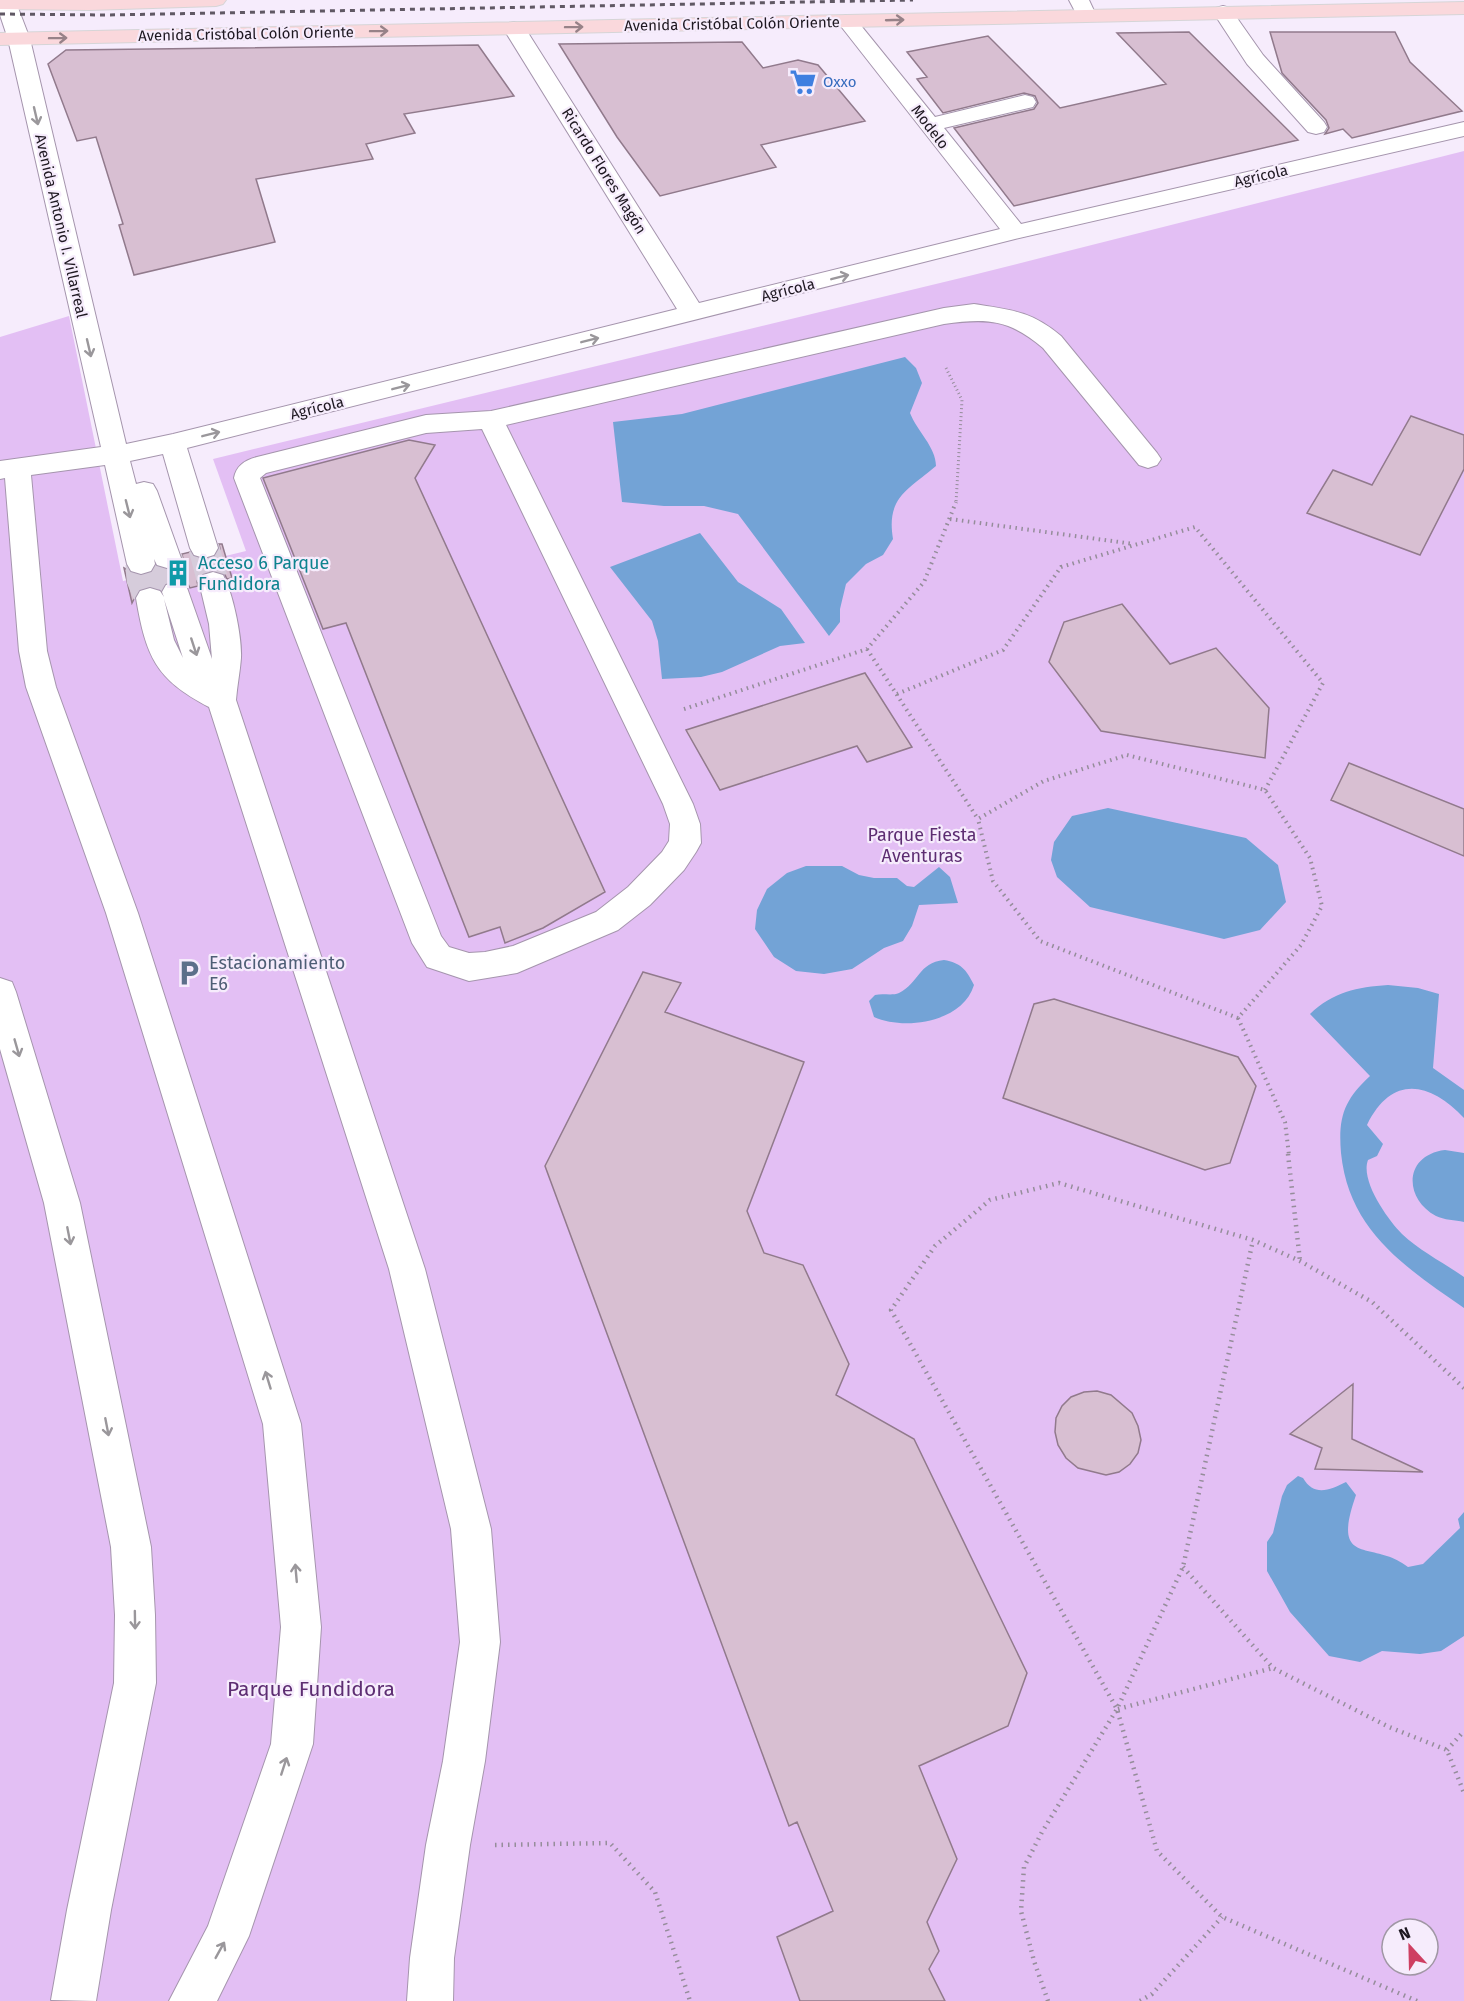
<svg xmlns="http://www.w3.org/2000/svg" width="1464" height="2001" font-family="'Fira Sans',sans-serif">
<rect width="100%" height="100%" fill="#f6ecfc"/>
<!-- green -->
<path fill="#e3bff4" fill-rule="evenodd" d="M1464,151V2001H0V337L69,316L123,581L246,551L213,459L969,276ZM1392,1929H1428V1965H1392Z"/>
<!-- water -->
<path fill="#73a3d6" d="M905,357L916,368L922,383L910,413C917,431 936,447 936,466C908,490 886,497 893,539L883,555L866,564L846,584L840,609V622L829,636L738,514L704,506H664L622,502L613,422L682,414Z
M700,533L738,582L781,609L805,643L780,646L722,672L701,677L662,679L658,641L652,621L610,567Z
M1108,808L1246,838L1278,865L1286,902L1260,930L1224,939L1090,907L1057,877L1051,860L1054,842L1072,816Z
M806,866H842L859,875L874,878H897L907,886L914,887L939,867L950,877L958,903L919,905L912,926L903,941L884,948L852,969L824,974L796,971L774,957L755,929L757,910L767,889L787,873Z
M944,960C961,963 966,969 974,985C963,1022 905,1031 874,1017L869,1001L875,995C883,993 892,996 899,993C919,983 918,963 944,960Z
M1388,985L1418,988L1439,994L1433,1068L1464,1090V1118C1430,1082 1392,1074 1367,1125L1383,1144L1377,1156L1368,1160C1360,1181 1388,1220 1402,1234C1420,1251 1444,1263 1464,1277V1308C1405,1267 1349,1231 1341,1153C1338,1117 1344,1100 1370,1076L1310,1014C1333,992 1357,987 1388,985Z
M1445,1150L1464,1153V1222C1455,1220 1444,1220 1436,1216C1403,1198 1404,1155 1445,1150Z
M1298,1476L1303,1478C1314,1497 1330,1490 1346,1482L1356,1495C1330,1569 1373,1539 1408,1567L1423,1564L1460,1528L1458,1519L1464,1512V1636L1441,1651L1420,1654L1382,1651L1360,1662L1329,1656L1290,1612L1267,1571V1542L1273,1533L1282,1496L1287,1485Z"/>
<!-- building -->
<path fill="#d8bfd2" stroke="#917a8c" stroke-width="1.5" d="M1189,32L1298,140L1014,206L954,128L1034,109L1038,103L1035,96L1024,93L943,113L917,79L927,77L907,52L988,36L1060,108L1166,84L1117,33Z
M1270,32H1395L1410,62L1462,111L1352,138L1343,129L1325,134L1329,128L1326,120L1282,73Z
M742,42L763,68L798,60L818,65L865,121L761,145L776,167L660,196L617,137L559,44Z
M478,45L514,96L404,114L415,133L366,144L373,159L256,179L275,242L134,275L119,225L123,224L96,137L77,141L48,64L66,50Z
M1411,416L1464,435V469L1420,555L1307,513L1333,470L1372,485Z
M409,440L435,445L415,478L605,892L543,928L505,943L500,927L469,937L346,623L323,629L263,478Z
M219,544H222L232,578L227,579L224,573L212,570L201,574L197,581L198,586L190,588L187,583L175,580L165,583L161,589L151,586L139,589L132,603L124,568L140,576L152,573L156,567L168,570L179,566L183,559L182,554L190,552L193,557L203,560L215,557L220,549Z
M1122,604L1170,664L1216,648L1269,708L1265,758L1101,731L1049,662L1064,622Z
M865,673L912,747L867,762L857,746L720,790L686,730Z
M1349,763L1464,809V856L1331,800Z
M643,972L681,983L665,1012L804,1062L747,1211L764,1253L803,1265L849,1364L836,1395L914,1439L1027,1673L1008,1726L919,1766L957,1859L927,1922L939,1951L929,1969L945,2001H800L777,1937L833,1911L797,1822L789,1826L545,1166Z
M1054,999L1238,1057L1256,1086L1230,1163L1205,1170L1003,1098L1034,1004Z
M1353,1384L1352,1439L1423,1472L1315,1469L1322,1448L1290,1434Z
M1097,1391L1111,1395L1132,1413L1138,1426L1141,1440L1138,1453L1130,1464L1119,1472L1106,1475L1078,1468L1066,1458L1058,1445L1055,1432L1056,1418L1062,1406L1071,1397L1084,1392Z"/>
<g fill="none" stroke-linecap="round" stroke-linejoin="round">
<!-- minor-tunnel -->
<path stroke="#d6ccdb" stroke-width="31" stroke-dasharray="31 15" stroke-linecap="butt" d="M204,548L213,582
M167,558L176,592
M141,564L142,579L150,598"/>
<!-- minor casing -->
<g stroke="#a595ad" stroke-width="2">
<path id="minor" d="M0,0H15L30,39L126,444L173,434L677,309L503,28L507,24L514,22L521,24L525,28L699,303L1000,229L840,25L837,21L840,17L847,15L854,17L935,117L1025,95L1033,97L1036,102L1033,107L944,128L1021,224L1464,122V136L1015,239L187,448L218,548L214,555L204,558L194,555L190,548L163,454L130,461L136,484L144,482L153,484L157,491L181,558L177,565L167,568L157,565L154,559L155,564L151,571L141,574L131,571L127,564L105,465L31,475L47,651L56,687L138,913L301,1424L321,1627L313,1744L249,1936L217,2001H169L208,1926L271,1744L281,1627L263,1424L106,913L26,687L19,651L5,478L0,479V461L101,447L8,39L0,15Z
M1069,0H1089L1096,15L1093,19L1086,21L1079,19Z
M1223,6L1230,8L1263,55L1324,122L1327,127L1324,132L1316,134L1308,132L1247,64L1213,12L1216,8Z
M974,304C1012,310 1031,311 1061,336L1157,453L1161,459L1157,465L1148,468L1139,465L1043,348C1009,319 987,318 944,324L506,425L693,804L700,824L701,843L696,852L684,870L650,905L618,930L517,973L469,981L427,967L412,943L234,478C236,466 245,460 257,457L426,415L491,411L944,308ZM482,429L663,804L670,824L669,841L662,852L628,887L596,912L513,946L485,952L469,953L449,947L441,936L260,478L266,473L426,433Z
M213,572L223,575C233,593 242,637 241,658C240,672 237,686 236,700L425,1269L491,1529L500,1642L485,1761L470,1845L454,1958L453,2001H407L410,1958L426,1845L443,1761L460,1642L451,1529L389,1269L209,707C155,679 146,656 136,598L140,591L150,588L160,591L164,597L162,592L166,585L176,582L186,585L212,659L209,624L199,582L203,575ZM164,599L183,658L174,640Z
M0,978L12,982L16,992L80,1203L151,1547L155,1615L156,1683L111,1910L96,2001L51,2000L67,1910L114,1683L115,1615L111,1547L44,1203L0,1049Z"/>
</g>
<!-- major casing -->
<g stroke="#d6d5d7" stroke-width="2">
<path id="major" d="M0,0H226L223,4L216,6L89,10L0,9Z
M1464,2V14L0,45V33Z"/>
</g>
<!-- path-far2 -->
<path stroke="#958d9a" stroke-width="3" stroke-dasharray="1 3" stroke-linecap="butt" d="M946,368L962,400L956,503"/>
<!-- path-far1 -->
<path stroke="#958d9a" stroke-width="4" stroke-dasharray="1.5 4.5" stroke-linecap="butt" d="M950,519L1134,544
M867,649L978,819
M897,694L1003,650L1061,567L1195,527L1323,683L1265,790
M684,709L867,649L924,582L956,502
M1127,755L1265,790L1310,858L1322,906L1301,945L1238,1018L1040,941L993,881L978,819L1044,781Z
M1238,1018L1285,1122L1289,1155"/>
<!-- path -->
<path stroke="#958d9a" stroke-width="4.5" stroke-dasharray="1.5 5" stroke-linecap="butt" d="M1288,1154L1300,1261
M1183,1567L1273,1668L1389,1727L1447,1750L1464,1793
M1118,1709L1273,1668
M1447,1750L1464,1731
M495,1845L610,1843L655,1892L690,2001
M1048,2001L1034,1961L1021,1911L1024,1867L1042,1832L1117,1709L1183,1567L1253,1240
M1140,2001L1152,1994L1222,1917
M1417,2001L1222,1917L1157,1851L1117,1709L891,1310L935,1246L990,1200L1059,1183L1253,1240L1300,1261L1372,1302L1464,1388"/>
<!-- minor -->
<use href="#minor" fill="#fff" fill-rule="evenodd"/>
<!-- major -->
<use href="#major" fill="#fad8dc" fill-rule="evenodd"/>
<!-- rail -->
<path stroke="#605864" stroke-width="3" stroke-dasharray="5 5" stroke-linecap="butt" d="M0,14L108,15L913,0"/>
</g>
<!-- one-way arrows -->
<defs><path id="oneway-shaft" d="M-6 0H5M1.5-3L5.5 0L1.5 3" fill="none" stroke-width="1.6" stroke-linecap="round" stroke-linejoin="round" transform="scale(1.5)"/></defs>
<g stroke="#978288">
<use href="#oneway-shaft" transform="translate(895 20) rotate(-2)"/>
<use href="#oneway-shaft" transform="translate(574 27) rotate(-1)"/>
<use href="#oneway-shaft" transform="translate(379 31) rotate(-1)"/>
<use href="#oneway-shaft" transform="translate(58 38) rotate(-1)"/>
</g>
<g stroke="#9a979b">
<use href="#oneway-shaft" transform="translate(36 116) rotate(77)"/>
<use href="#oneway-shaft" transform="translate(840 277) rotate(-14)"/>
<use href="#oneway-shaft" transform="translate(590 340) rotate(-14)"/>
<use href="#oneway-shaft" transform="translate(89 348) rotate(77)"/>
<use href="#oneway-shaft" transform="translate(401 387) rotate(-14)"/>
<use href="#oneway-shaft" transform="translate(211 434) rotate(-14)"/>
<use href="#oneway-shaft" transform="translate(128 509) rotate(76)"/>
<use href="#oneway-shaft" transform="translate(194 647) rotate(72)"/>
<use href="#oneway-shaft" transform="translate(17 1048) rotate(74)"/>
<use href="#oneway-shaft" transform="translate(69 1236) rotate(79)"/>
<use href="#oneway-shaft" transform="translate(268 1380) rotate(-107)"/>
<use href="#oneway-shaft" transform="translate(107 1427) rotate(79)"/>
<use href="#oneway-shaft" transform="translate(296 1573) rotate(-95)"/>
<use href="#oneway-shaft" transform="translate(135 1620) rotate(89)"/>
<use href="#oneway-shaft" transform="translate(284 1766) rotate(-72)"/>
<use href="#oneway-shaft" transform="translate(220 1950) rotate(-61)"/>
</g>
<!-- icons -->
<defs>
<g id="supermarket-bare" transform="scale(2.07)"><path d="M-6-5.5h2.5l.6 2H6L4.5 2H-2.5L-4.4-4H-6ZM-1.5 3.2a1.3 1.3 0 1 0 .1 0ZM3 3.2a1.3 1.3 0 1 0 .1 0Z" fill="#3f7fe0" stroke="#f6ecfc" stroke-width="2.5" paint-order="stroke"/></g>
<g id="building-bare" transform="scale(2.07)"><path d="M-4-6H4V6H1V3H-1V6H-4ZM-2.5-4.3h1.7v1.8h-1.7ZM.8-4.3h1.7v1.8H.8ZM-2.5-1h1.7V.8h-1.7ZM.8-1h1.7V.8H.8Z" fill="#0f9aa8" stroke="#f6ecfc" stroke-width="2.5" paint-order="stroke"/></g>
<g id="parking-bare" transform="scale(2.07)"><path d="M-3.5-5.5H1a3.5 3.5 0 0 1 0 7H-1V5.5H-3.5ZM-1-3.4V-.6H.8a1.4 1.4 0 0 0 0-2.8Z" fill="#5c6f8a" stroke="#f6ecfc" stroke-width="2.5" paint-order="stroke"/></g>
</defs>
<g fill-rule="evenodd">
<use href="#supermarket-bare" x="803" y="82"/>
<use href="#building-bare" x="178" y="573"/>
<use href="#parking-bare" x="189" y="973"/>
</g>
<g text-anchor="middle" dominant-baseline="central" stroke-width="4.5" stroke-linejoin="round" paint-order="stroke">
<!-- far-street labels -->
<g font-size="15" fill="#1e1821" stroke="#f6ecfc">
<text transform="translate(732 24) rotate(-1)">Avenida Cristóbal Colón Oriente</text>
<text transform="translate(246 34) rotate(-1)">Avenida Cristóbal Colón Oriente</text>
<text transform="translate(930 127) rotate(52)">Modelo</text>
<text transform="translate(604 171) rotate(58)">Ricardo Flores Magón</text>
<text transform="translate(1261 176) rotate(-13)">Agrícola</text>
<text transform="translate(61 226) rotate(77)">Avenida Antonio I. Villarreal</text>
<text transform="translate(788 290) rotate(-14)">Agrícola</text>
<text transform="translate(317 408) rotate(-14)">Agrícola</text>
</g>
<!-- far-shop labels -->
<g font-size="15" fill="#366cbe" stroke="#f6ecfc" text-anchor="start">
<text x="823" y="82">Oxxo</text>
</g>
<!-- culture labels -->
<g font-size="18" fill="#0d838f" stroke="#f6ecfc" text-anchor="start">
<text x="198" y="563">Acceso 6 Parque<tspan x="198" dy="21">Fundidora</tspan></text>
</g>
<!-- park labels -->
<g font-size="18" fill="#5d2d72" stroke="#f6ecfc">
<text x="922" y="835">Parque Fiesta<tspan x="922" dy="21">Aventuras</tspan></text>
</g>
<!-- service labels -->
<g font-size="18" fill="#4e5e75" stroke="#f6ecfc" text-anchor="start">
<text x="209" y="963">Estacionamiento<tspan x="209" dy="21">E6</tspan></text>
</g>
<!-- near-park labels -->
<g font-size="21" fill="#5d2d72" stroke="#f6ecfc">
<text x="311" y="1689">Parque Fundidora</text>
</g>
</g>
<!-- north arrow -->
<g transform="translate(1410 1947) rotate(338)"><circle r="28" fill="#f6ecfc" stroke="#a097a4" stroke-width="1.5"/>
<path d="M0-4.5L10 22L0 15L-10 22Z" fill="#ce3f62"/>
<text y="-9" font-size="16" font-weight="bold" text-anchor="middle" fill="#1e1821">N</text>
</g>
</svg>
